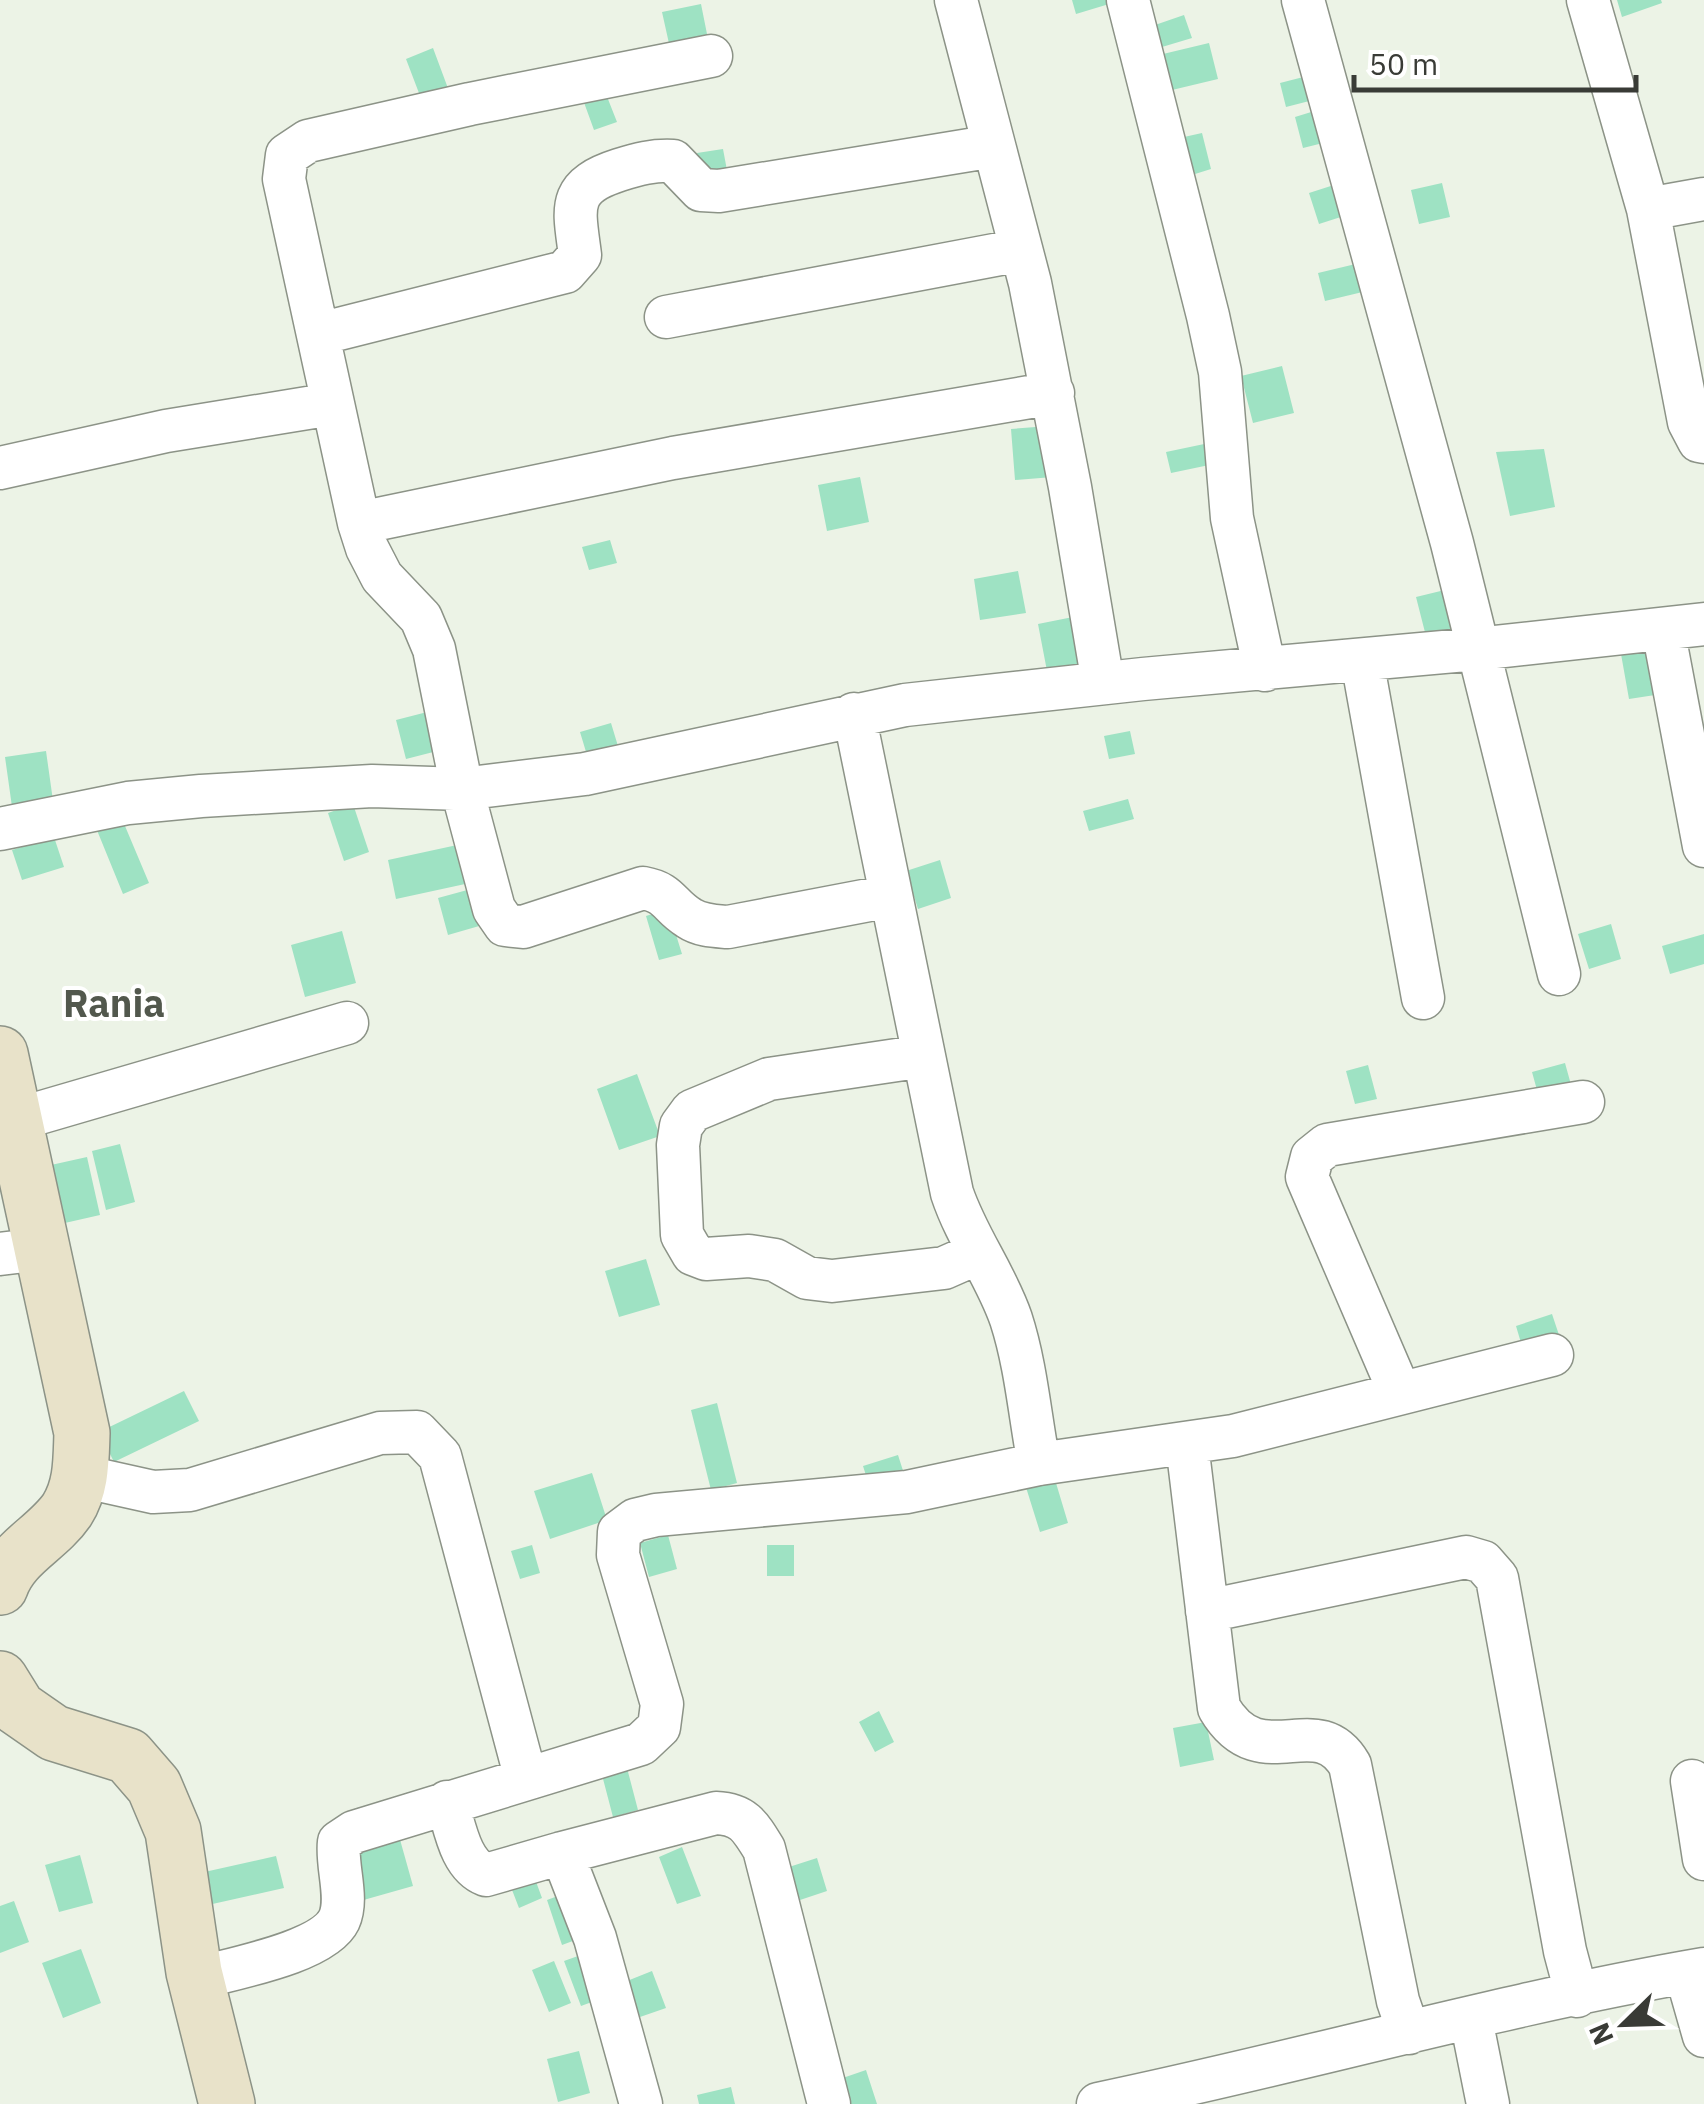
<svg xmlns="http://www.w3.org/2000/svg" width="1704" height="2104" font-family="'IBM Plex Sans',sans-serif">
<rect width="100%" height="100%" fill="#ecf3e6"/>
<!-- building -->
<path fill="#9ee2c3" d="M1072,0H1119V1L1076,14Z
M1617,0H1661L1662,3L1622,17Z
M701,4L710,49L672,57L662,12Z
M1184,15L1192,38L1162,47L1155,25Z
M1209,43L1218,79L1172,90L1163,54Z
M433,48L449,91L422,101L406,59Z
M1315,74L1321,98L1286,107L1280,83Z
M604,89L617,122L594,130L582,97Z
M1321,109L1331,141L1303,148L1295,117Z
M1202,133L1211,169L1195,174L1184,137Z
M723,149L729,181L702,186L697,153Z
M1442,183L1450,217L1419,224L1411,190Z
M1337,184L1347,215L1319,224L1309,193Z
M1364,262L1371,290L1325,301L1318,273Z
M1282,366L1294,413L1253,423L1241,376Z
M1049,426L1053,477L1015,480L1011,429Z
M1209,443L1214,464L1171,473L1166,452Z
M1544,449L1555,507L1510,516L1496,452Z
M860,477L869,522L827,531L818,485Z
M610,540L617,563L589,570L582,547Z
M1018,571L1026,613L980,620L974,579Z
M1453,588L1465,639L1429,648L1416,597Z
M1078,616L1087,663L1047,671L1038,624Z
M1647,650L1668,693L1629,699L1621,654Z
M435,710L445,749L406,759L396,720Z
M611,723L621,756L590,765L580,732Z
M1130,731L1135,754L1109,759L1104,736Z
M46,751L55,815L14,821L5,757Z
M1128,799L1134,819L1089,831L1083,811Z
M353,804L369,852L344,861L328,813Z
M117,807L149,883L123,894L92,818Z
M54,837L64,867L22,880L12,850Z
M471,842L479,881L396,899L388,860Z
M940,860L951,898L918,909L906,871Z
M482,886L493,922L448,935L438,898Z
M668,909L682,954L659,960L646,916Z
M1611,924L1621,959L1589,969L1578,934Z
M342,931L356,983L305,997L291,945Z
M1704,934V964L1670,974L1662,946Z
M1565,1063L1573,1092L1540,1101L1532,1072Z
M1368,1065L1377,1099L1355,1104L1346,1071Z
M637,1074L660,1136L619,1150L597,1089Z
M120,1144L135,1202L106,1210L92,1151Z
M87,1157L100,1215L56,1225L42,1167Z
M646,1259L660,1305L619,1317L605,1271Z
M1552,1314L1561,1341L1524,1353L1516,1326Z
M184,1391L199,1421L114,1462L99,1432Z
M717,1403L737,1483L711,1490L691,1410Z
M898,1455L906,1480L871,1491L863,1466Z
M592,1473L607,1520L550,1539L534,1491Z
M1053,1473L1068,1523L1040,1532L1024,1481Z
M668,1535L677,1569L649,1577L640,1543Z
M532,1545L540,1573L520,1579L511,1551Z
M767,1545H794V1576H767Z
M879,1711L894,1742L875,1752L859,1722Z
M1206,1722L1214,1760L1180,1767L1173,1728Z
M627,1768L638,1810L613,1817L602,1775Z
M399,1836L413,1886L360,1901L346,1850Z
M682,1847L701,1896L677,1904L659,1857Z
M80,1855L93,1903L59,1912L45,1865Z
M276,1856L284,1888L208,1905L200,1873Z
M817,1858L827,1891L800,1900L789,1867Z
M531,1868L542,1898L519,1908L507,1877Z
M574,1890L589,1935L562,1945L547,1900Z
M14,1901L29,1942L0,1953V1906Z
M81,1949L101,2003L63,2018L42,1963Z
M592,1951L608,1996L581,2006L564,1961Z
M554,1961L571,2003L549,2012L532,1970Z
M652,1971L666,2008L640,2017L627,1981Z
M579,2051L590,2093L558,2102L547,2059Z
M866,2070L877,2104H841L834,2081Z
M731,2087L735,2104H699L697,2095Z"/>
<g fill="none" stroke-linecap="round" stroke-linejoin="round">
<!-- street casing -->
<g stroke="#8c9387" stroke-width="45">
<path id="street" d="M956,0L1030,283L1070,487L1103,683
M1128,0L1208,316L1220,372L1232,518L1265,670
M1303,0L1452,543L1559,974
M1588,0L1648,209L1689,422L1699,441L1704,442
M711,56L470,104L308,141L287,155L284,179L359,523L367,548L382,577L421,618L434,649L462,789L494,909L505,925L523,927L643,888C670,893 668,905 689,918C701,926 715,926 728,927L890,896
M1648,209L1704,199
M666,317L1021,250
M319,334L565,272L580,255C574,208 566,187 619,170C638,164 653,160 673,161L701,190L719,191L994,146
M0,468L166,431L332,404
M359,523L673,458L1053,393
M1663,629L1704,846
M1362,660L1423,998
M854,714L952,1193C967,1238 996,1275 1011,1319C1026,1365 1030,1417 1039,1464
M0,829L128,803L201,796L372,786L462,789L585,774L905,705L1143,679L1477,649L1704,624
M924,1056L769,1079L692,1111L681,1126L678,1145L682,1235L693,1254L706,1259L749,1256L775,1260L807,1278L832,1281L944,1268L978,1253
M15,1120L347,1023
M0,1254L41,1249
M1400,1393L1307,1177L1312,1157L1327,1145L1583,1102
M1187,1444L1219,1708C1261,1779 1316,1707 1350,1765L1398,2001L1409,2033
M81,1476L153,1492L190,1490L380,1433L417,1432L440,1456L526,1779
M1207,1611L1466,1557L1483,1562L1497,1578L1565,1951L1577,1996
M1692,1781L1704,1859
M447,1802C455,1827 460,1865 486,1875L562,1853
M1686,1973L1704,2036
M195,1979C229,1969 323,1953 339,1920C349,1898 336,1866 339,1842L354,1832L641,1744L659,1727L662,1704L618,1555L619,1532L635,1520L656,1515L907,1492L1039,1464L1233,1436L1552,1355
M1471,2019L1488,2104
M641,2104L595,1938L562,1853L716,1813C743,1814 750,1826 764,1849L829,2104
M1098,2104C1300,2062 1500,2004 1704,1969"/>
</g>
<!-- secondary casing -->
<g stroke="#8c9387" stroke-width="58">
<path id="secondary" d="M0,1054L82,1433C81,1460 82,1486 67,1510C47,1539 12,1552 0,1587
M0,1679L18,1708L54,1733L128,1756L154,1786L173,1831L194,1972L227,2104"/>
</g>
<!-- street -->
<use href="#street" stroke="#fff" stroke-width="42"/>
<!-- secondary -->
<use href="#secondary" stroke="#e8e2c9" stroke-width="55"/>
</g>
<g text-anchor="middle" dominant-baseline="central" stroke-width="8" stroke-linejoin="round" paint-order="stroke">
<!-- district labels -->
<g font-size="38" font-weight="bold" fill="#52584d" stroke="#fff">
<text x="114" y="1002">Rania</text>
</g>
</g>
<!-- north arrow -->
<g transform="translate(1624 2024) rotate(247)" stroke="#ffffff" stroke-width="8" paint-order="stroke">
<path d="M0-8L18 38L0 25L-18 38Z" fill="#393b36"/>
<text y="-15" font-size="28" font-weight="bold" text-anchor="middle" fill="#393b36">N</text>
</g>
<!-- scale -->
<path d="M1354 75v15h282v-15" fill="none" stroke="#393b36" stroke-width="5"/>
<text x="1369" y="75" font-size="30" fill="#393b36" stroke="#ffffff" stroke-width="8" paint-order="stroke">50 m</text>
</svg>
